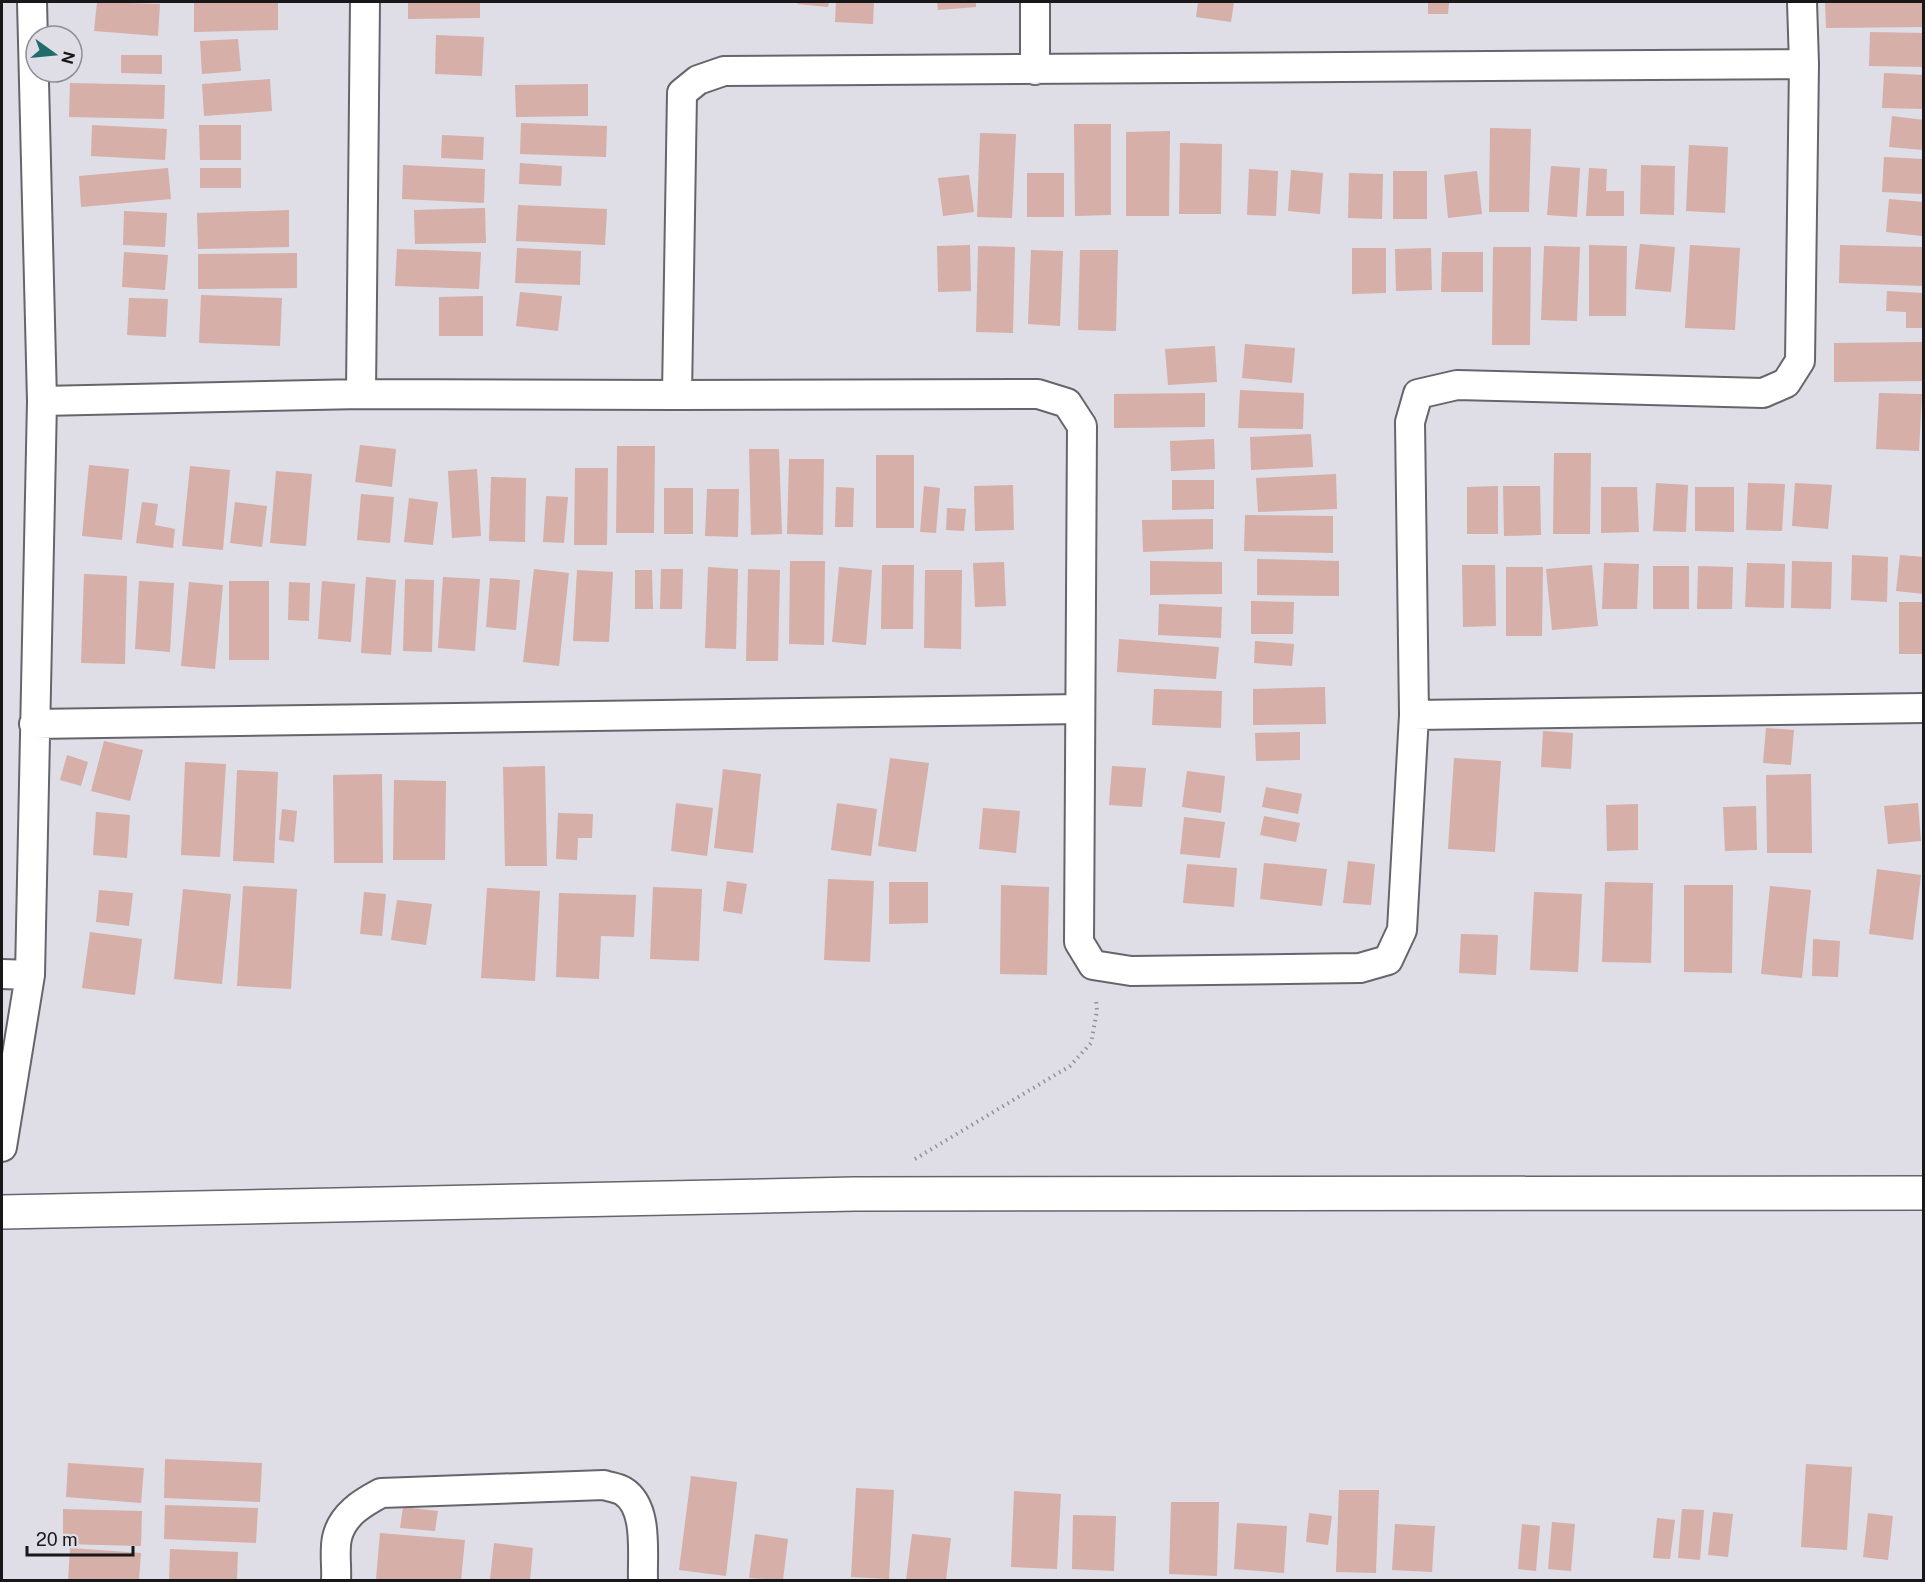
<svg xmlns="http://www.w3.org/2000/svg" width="1925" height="1582" font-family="'Public Sans',sans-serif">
<rect width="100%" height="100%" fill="#dfdde5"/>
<!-- building -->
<path fill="#d5afa8" d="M97,2L160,4L158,36L94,31Z
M194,2H278V30L194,32Z
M408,2H480V18L408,19Z
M798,2H829L828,7L797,4Z
M836,2H874L873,24L835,22Z
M937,2H976V7L938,10Z
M1198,2H1234L1231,22L1196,17Z
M1428,2H1449L1448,14H1428Z
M1825,2H1924V27L1826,28Z
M1870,32L1924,33V67L1869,66Z
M436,35L484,37L482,76L435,74Z
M238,39L241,71L202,74L200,41Z
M121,55H162V74L121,73Z
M1884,73L1924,75V109L1882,108Z
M270,79L272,111L204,116L202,84Z
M70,83L165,85L164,119L69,117Z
M588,84V116L516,117L515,85Z
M1892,116L1924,120V150L1889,147Z
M521,123L607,126L606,157L520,154Z
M1074,124H1111V215L1075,216Z
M92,125L167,129L165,160L91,156Z
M199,125H241V160H200Z
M1490,128L1531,129L1529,212H1489Z
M1170,131L1169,216H1126V132Z
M980,133L1016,134L1012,218L977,217Z
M442,135L484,137L483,160L441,158Z
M1180,143L1222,144L1221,214H1179Z
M1689,145L1728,147L1725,213L1686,211Z
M1884,157L1924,159L1923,194L1882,192Z
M520,163L562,166L561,186L519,184Z
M403,165L485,169L484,203L402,199Z
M1641,165L1675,166L1674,215L1640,214Z
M1551,166L1580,168L1577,217L1547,215Z
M168,168L171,199L81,207L79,176Z
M200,168H241V188H200Z
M1589,168L1607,169L1606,191H1624V216H1586Z
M1249,169L1278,171L1276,216L1247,215Z
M1291,170L1323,173L1320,214L1288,211Z
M1393,171H1427V219H1393Z
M1477,171L1482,214L1448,218L1444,175Z
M1027,173H1064V217H1027Z
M1349,173L1383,174L1382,219L1348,218Z
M969,175L974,212L943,216L938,178Z
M1889,199L1924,202L1922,236L1886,232Z
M518,205L607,209L605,245L516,241Z
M485,208L486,243L415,244L414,210Z
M289,210V247L198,249L197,213Z
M124,211L167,213L165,247L123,245Z
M1640,244L1675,247L1671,292L1635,289Z
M970,245L971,291L938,292L937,246Z
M1589,245L1627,246L1626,316H1589Z
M1690,245L1740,248L1735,330L1685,328Z
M1840,245L1924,247V286L1839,283Z
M978,246L1015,247L1013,333L976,332Z
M1544,246L1580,247L1577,321L1541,320Z
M1493,247H1531L1530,345H1492Z
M517,248L581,251L580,285L515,283Z
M1352,248H1386V293L1352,294Z
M1431,248L1432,290L1396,291L1395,249Z
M397,249L481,252L479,289L395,286Z
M1031,250L1063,251L1060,326L1028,324Z
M1080,250H1118L1116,331L1078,330Z
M124,252L168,255L165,290L122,287Z
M1442,252H1483V292H1441Z
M297,253V288L198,289V254Z
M1887,291L1924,293V328H1906V312L1886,311Z
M520,292L562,296L558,331L516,326Z
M201,295L282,298L280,346L199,343Z
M483,296V336H439V297Z
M129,298L168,299L166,337L127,335Z
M1924,342V381L1834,382V343Z
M1245,344L1295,348L1292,383L1242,378Z
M1215,346L1217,382L1168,385L1165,349Z
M1240,390L1304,393L1303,429L1238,428Z
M1205,393V427L1114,428V394Z
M1879,393L1922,394L1919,451L1876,449Z
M1311,434L1313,467L1251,470L1250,437Z
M1214,439L1215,469L1171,471L1170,441Z
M360,445L396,449L392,487L355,482Z
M617,446H655L654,533H616Z
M749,449H779L782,534L751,535Z
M1554,453H1591L1590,534H1553Z
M876,455H914V528H876Z
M789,459H824L823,535L787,534Z
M89,465L129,469L122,540L82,536Z
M190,466L230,470L223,550L182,546Z
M575,468H608L607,545H574Z
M477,469L481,536L452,538L448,471Z
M276,471L312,474L306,546L270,543Z
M1336,474L1337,509L1258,512L1256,478Z
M491,477L526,478L525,542L489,541Z
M1172,480H1214V509L1172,510Z
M1656,483L1688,485L1686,532L1653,531Z
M1748,483L1785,484L1782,531L1746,530Z
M1795,483L1832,485L1828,529L1792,526Z
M1013,485L1014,530L975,531L974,486Z
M924,486L940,488L936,533L920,532Z
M1498,486V534H1467V487Z
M1503,486H1540L1541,535L1504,536Z
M836,487L854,488L853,527H835Z
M1601,487H1637L1639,532L1601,533Z
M1695,487H1734V532L1695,531Z
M664,488H693V534H664Z
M707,489H739L738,537L705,536Z
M361,494L394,497L390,543L357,540Z
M546,496L568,497L564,543L543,542Z
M409,498L438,502L433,545L404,542Z
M142,502L158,504L155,525L175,529L173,548L136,543Z
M235,502L267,506L262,547L230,543Z
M947,508L966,509L964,531L946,530Z
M1245,515L1333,516V553L1244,551Z
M1213,519V549L1143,552L1142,520Z
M1852,555L1888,557L1887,602L1851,600Z
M1900,555L1924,557V594L1896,591Z
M1257,559L1339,561V596L1257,595Z
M790,561H825L824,645L789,644Z
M1150,561L1222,562V594L1150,595Z
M1792,561L1832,562L1831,609L1791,608Z
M1004,562L1006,606L975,607L973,563Z
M1604,563L1639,564L1637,609H1602Z
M1747,563L1785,564L1784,608L1745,607Z
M882,565H914L913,629H881Z
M1462,565H1495L1496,626L1463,627Z
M1592,565L1598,626L1552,630L1546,569Z
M1653,566H1689V609H1653Z
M1698,566L1733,567L1732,609H1697Z
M708,567L738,569L736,649L705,648Z
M839,567L872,570L866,645L832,642Z
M1506,567H1543L1542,636H1506Z
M534,569L569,573L559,666L523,662Z
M661,569H683L682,609H660Z
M748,569L780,570L778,661H746Z
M577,570L613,572L609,642L573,641Z
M635,570H652L653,609H635Z
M925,570H962L961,649L924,648Z
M84,574L127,576L125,664L81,663Z
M366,577L396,580L391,655L361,653Z
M443,577L480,579L475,651L438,648Z
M490,578L520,580L516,630L486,627Z
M405,579L434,580L432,652L403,651Z
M139,581L174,583L170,652L135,649Z
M229,581H269V660H229Z
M322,581L355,584L351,642L318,639Z
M189,582L223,585L215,669L181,666Z
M289,582L310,583L309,621L288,620Z
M1251,601L1294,602L1293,634H1251Z
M1899,602H1924V654H1899Z
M1159,604L1222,607L1221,638L1158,635Z
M1119,639L1219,647L1216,679L1117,672Z
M1255,641L1294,644L1292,666L1254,663Z
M1325,687L1326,724L1253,725V689Z
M1154,689L1222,691L1221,728L1152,725Z
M1766,728L1794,730L1791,765L1763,763Z
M1543,731L1573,733L1571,769L1541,767Z
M1300,732V760L1256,761L1255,733Z
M104,741L143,750L130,801L91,791Z
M67,755L88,762L81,786L60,780Z
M890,758L929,763L916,852L878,846Z
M1454,758L1501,761L1495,852L1448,849Z
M185,762L226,764L220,857L181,855Z
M545,766L547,866H505L503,767Z
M1112,766L1146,768L1142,807L1109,805Z
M723,769L761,774L753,853L714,848Z
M237,770L278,772L274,863L233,861Z
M1187,771L1225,776L1221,813L1182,807Z
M382,774L383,863H334L333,775Z
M1811,774L1812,853H1767L1766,775Z
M394,780L446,781L445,860H393Z
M1266,787L1302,794L1298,814L1262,807Z
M676,803L713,808L707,856L671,851Z
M837,803L877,809L871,856L831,850Z
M1918,803L1921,841L1888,844L1884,806Z
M1638,804V850L1607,851L1606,805Z
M1756,806L1757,850L1725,851L1723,807Z
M983,808L1020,811L1016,853L979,849Z
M282,809L297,811L294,842L279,840Z
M96,812L130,815L127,858L93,855Z
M558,813L593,814L592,838H578L577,860L556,859Z
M1264,816L1300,823L1296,842L1260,835Z
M1184,817L1225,822L1220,858L1180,854Z
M1348,861L1375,864L1371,905L1343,903Z
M1264,863L1327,869L1322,906L1260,899Z
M1187,864L1237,868L1234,907L1183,903Z
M1877,869L1921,875L1913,940L1869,934Z
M828,879L874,881L870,962L824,960Z
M727,881L747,884L742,914L723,911Z
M889,882H928V923L889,924Z
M1605,882L1653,883L1651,963L1602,962Z
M1001,885L1049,887L1047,975L1000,974Z
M1684,885H1733L1732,973L1684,972Z
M243,886L297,889L291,989L237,986Z
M1770,886L1811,890L1802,978L1761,974Z
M653,887L702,889L699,961L650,959Z
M487,888L540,891L535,981L481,978Z
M183,889L231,894L222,984L174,979Z
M99,890L133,893L129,926L96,922Z
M364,892L386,894L382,936L360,934Z
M1534,892L1582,894L1578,972L1530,970Z
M559,893L636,895L634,937L601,936L599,979L556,977Z
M397,900L432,904L426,945L391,940Z
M90,932L142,939L135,995L82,988Z
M1461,934L1498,935L1496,975L1459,973Z
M1813,939L1840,941L1838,977L1812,976Z
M165,1459L262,1463L260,1502L164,1498Z
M68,1463L144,1468L141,1503L66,1497Z
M1806,1464L1852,1467L1847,1550L1801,1547Z
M691,1476L737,1482L726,1576L679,1570Z
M856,1488L894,1490L889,1579L851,1577Z
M1339,1490H1379L1376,1573L1336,1572Z
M1014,1491L1061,1494L1057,1569L1011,1567Z
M1171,1502H1219L1217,1576L1169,1574Z
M165,1505L258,1508L256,1543L164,1539Z
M403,1507L438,1511L435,1531L400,1528Z
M63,1509L142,1511L141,1546L63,1544Z
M1682,1509L1704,1510L1700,1560L1678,1558Z
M1713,1512L1733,1514L1728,1557L1708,1555Z
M1309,1513L1332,1516L1328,1545L1306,1542Z
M1868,1513L1893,1516L1888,1560L1863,1557Z
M1073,1515L1116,1516L1114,1571L1072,1569Z
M1657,1518L1675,1520L1670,1559L1653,1558Z
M1552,1522L1575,1524L1571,1571L1548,1569Z
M1237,1523L1287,1526L1284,1573L1234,1569Z
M1395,1524L1435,1526L1432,1572L1392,1570Z
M1522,1524L1540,1526L1536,1571L1518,1569Z
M380,1533L465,1540L461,1580H395L376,1579Z
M755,1534L788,1539L783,1580L749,1578Z
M912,1534L951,1538L946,1580H906Z
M494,1543L533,1548L530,1580L490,1579Z
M70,1548L141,1553L139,1580H68Z
M170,1549L238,1552L237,1580H169Z"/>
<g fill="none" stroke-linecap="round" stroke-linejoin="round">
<!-- minor casing -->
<g stroke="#67656c" stroke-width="32">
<path id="minor" d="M1035,2V70
M361,394L365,2
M677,395L682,93L698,80L724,71L1804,64
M42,401L361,394L677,395L1038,394L1067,403L1082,426L1079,942L1093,965L1131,971L1360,968L1388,960L1402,930L1414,715L1410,422L1418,394L1457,385L1763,393L1786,383L1800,361L1804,64L1802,2
M1414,715L1924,708
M34,724L1080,709
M2,974L30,975
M2,1147L30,975L42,401L32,2
M336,1580C337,1567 334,1551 337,1538C342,1515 362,1503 381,1493L604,1485C610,1487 618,1488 623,1491C649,1507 642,1554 643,1580"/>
</g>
<!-- tertiary casing -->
<g stroke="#67656c" stroke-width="36">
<path id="tertiary" d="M2,1212L855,1194L1924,1193"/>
</g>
<!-- path -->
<path stroke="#949298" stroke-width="4" stroke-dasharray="1.5 4.5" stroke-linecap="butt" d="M915,1159L1070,1066L1091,1043L1097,1011L1096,999"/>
<!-- minor -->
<use href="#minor" stroke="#fff" stroke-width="28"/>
<!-- tertiary -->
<use href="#tertiary" stroke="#fff" stroke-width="33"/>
</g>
<!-- border -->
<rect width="1925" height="1582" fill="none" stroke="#18171a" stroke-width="6"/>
<!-- north arrow -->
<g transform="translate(54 54) rotate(105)"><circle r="28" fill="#dfdde5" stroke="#8f8e94" stroke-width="1.5"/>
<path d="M0-4.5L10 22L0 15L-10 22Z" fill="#206c6c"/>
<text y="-9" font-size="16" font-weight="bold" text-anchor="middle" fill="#18171a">N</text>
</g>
<!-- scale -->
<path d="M27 1546v9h106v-9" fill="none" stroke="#18171a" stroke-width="3"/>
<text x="36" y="1546" font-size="18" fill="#18171a" stroke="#dfdde5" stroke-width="4.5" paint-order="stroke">20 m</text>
</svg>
